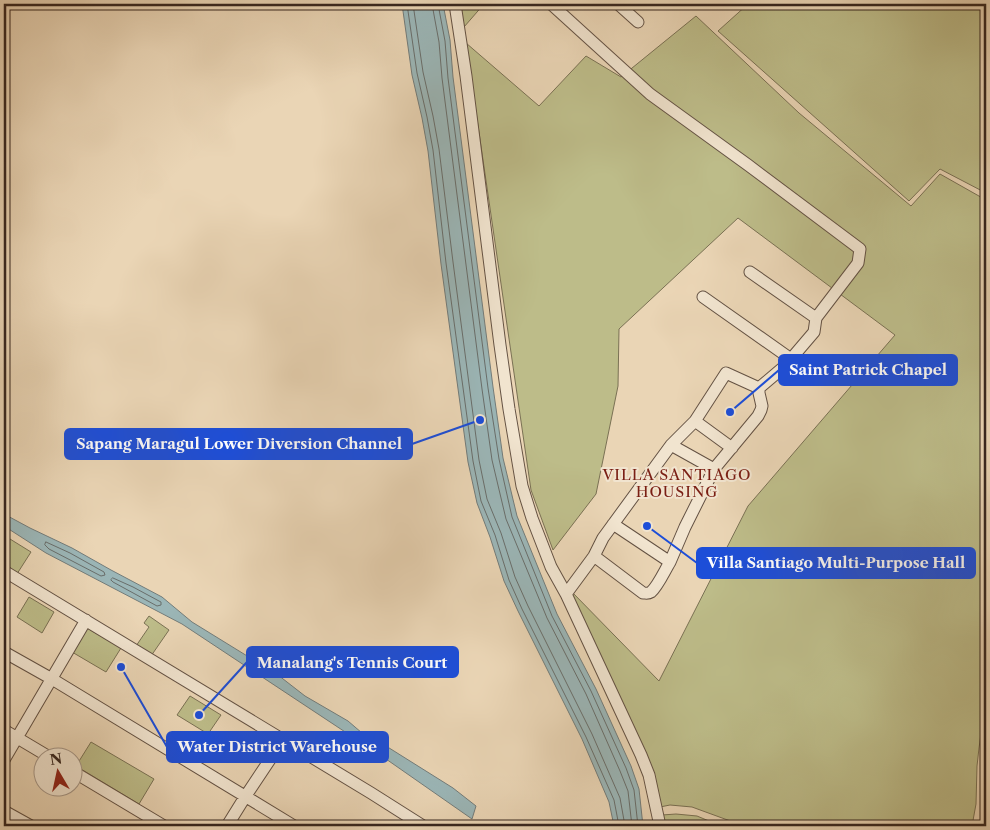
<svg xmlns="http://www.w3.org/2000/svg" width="990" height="830" font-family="'Libre Caslon Text',serif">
<rect width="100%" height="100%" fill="#ead5b5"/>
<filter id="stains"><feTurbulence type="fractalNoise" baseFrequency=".004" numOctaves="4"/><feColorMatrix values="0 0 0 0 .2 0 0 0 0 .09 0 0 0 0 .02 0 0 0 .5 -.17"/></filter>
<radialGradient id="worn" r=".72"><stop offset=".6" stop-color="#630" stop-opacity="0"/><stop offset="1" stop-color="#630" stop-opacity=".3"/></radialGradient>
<!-- green -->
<path fill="#bdbc89" stroke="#7a7154" d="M459,4H484L464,27Z
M748,4H986V193L940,169L909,201L718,31Z
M696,16L799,113L911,206L940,174L986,200V714L983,719L979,748L977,766L976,804L972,826H744L692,807L670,805L660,807L569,600L572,592L659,681L748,506L895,335L738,218L619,329L618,386L596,494L553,550L531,490L466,43L539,106L586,56L621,77Z
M10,539L31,552L15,577L4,569V549Z
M29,597L54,612L42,633L17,617Z
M149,616L169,630L151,656L136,646L149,627L144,623Z
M87,628L121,648L106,672L72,652Z
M190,696L221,715L208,734L177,715Z
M91,742L154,779L139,804L76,766Z
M676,814L697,816L721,826H664L662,815Z"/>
<!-- water -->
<path fill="#9bb6b7" stroke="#737c7a" d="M402,4H443L450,40L453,77L493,387L503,458L517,516L557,614L596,689L631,766L639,789L643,826H614L609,802L582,739L518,611L504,581L490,537L477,503L468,462L441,264L428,151L422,118L412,75Z
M4,514L30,528L72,548L111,570L162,597L192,622L278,675L305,696L348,721L362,733L386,746L453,788L476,806L472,819L386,759L182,624L46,553L4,526Z"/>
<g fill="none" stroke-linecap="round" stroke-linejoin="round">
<!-- shore -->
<path stroke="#696e6b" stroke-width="1" d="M407,4L417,73L427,117L433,150L446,263L473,461L481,501L495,535L509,580L522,609L586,737L614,800L619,826
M413,4L423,72L433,116L439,149L453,262L479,460L487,499L501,533L515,577L528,606L592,734L620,798L625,826
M432,4L439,42L442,78L482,389L492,460L506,519L547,618L586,694L620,771L628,791L632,826
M438,4L445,41L448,78L488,388L499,459L512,517L552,616L591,691L626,768L634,790L638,826
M46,542L70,553L104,572L105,575L101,576L49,549L45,545Z
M113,578L133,587L159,601L161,602V605L157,606L113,582L111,580Z"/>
<!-- street casing -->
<g stroke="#645244" stroke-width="13">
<path id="street" d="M455,4L466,76L500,345L509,409L522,486L532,518L551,567L566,594L641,755L649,775L660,826
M551,4L650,94L748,165L860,249L858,263L816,318L814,332L785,366L759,388
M618,4L638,22
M750,272L816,318
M703,297L791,359
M695,421L732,448
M671,445L714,469
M594,556L643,593C646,593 648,594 651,592C658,586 665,570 670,562L613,524
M670,562L685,527L714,469L758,416L761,410L762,406L759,393V388
M4,571L371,793L423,826
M566,594L594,556L603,538L671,445L695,421L726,373L759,388
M4,652L52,679L294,826
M4,730L51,758
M4,760L86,620
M72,771L164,826
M4,811L31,826
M227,826L245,797L283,740"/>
</g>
<!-- street -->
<use href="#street" stroke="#f1e4cf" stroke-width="11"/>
</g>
<g text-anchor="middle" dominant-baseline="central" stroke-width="4" stroke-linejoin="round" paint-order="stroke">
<!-- neighbourhood labels -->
<g font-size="15" letter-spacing="1" fill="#7a1f14" stroke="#f1e4cf">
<text x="677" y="474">VILLA SANTIAGO<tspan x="677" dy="17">HOUSING</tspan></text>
</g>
</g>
<!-- callouts -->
<path fill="none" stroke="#1d4ed8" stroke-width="2" d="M730 412L779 370M480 420L412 444M647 526L697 563M199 715L247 662M121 667L167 747"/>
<g fill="#1d4ed8" stroke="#f1e4cf" stroke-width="2">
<circle cx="730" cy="412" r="5"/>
<circle cx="480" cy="420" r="5"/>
<circle cx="647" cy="526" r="5"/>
<circle cx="199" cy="715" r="5"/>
<circle cx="121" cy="667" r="5"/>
</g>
<g fill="#1d4ed8" stroke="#1d4ed8" stroke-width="2">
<rect x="779" y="355" width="178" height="30" rx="5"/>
<rect x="65" y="429" width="347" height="30" rx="5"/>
<rect x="697" y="548" width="278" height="30" rx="5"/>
<rect x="247" y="647" width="211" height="30" rx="5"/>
<rect x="167" y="732" width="221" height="30" rx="5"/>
</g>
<g font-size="15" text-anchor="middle" font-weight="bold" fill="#fff">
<text x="868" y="375">Saint Patrick Chapel</text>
<text x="239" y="449">Sapang Maragul Lower Diversion Channel</text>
<text x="836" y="568">Villa Santiago Multi-Purpose Hall</text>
<text x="352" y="668">Manalang's Tennis Court</text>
<text x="277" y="752">Water District Warehouse</text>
</g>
<!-- margin -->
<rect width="990" height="830" fill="none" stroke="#ead5b5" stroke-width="20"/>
<rect x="5" y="5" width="980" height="820" fill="none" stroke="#37261f" stroke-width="2.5"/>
<rect x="10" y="10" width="970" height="810" fill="none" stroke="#37261f"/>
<!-- north arrow -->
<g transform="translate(58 772) rotate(351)"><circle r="24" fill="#f1e4cf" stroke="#a79889"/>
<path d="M0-4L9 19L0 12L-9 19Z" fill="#8f2418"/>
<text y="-8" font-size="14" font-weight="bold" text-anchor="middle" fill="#37261f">N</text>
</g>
<rect width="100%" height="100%" filter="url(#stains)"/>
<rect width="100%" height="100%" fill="url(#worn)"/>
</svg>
